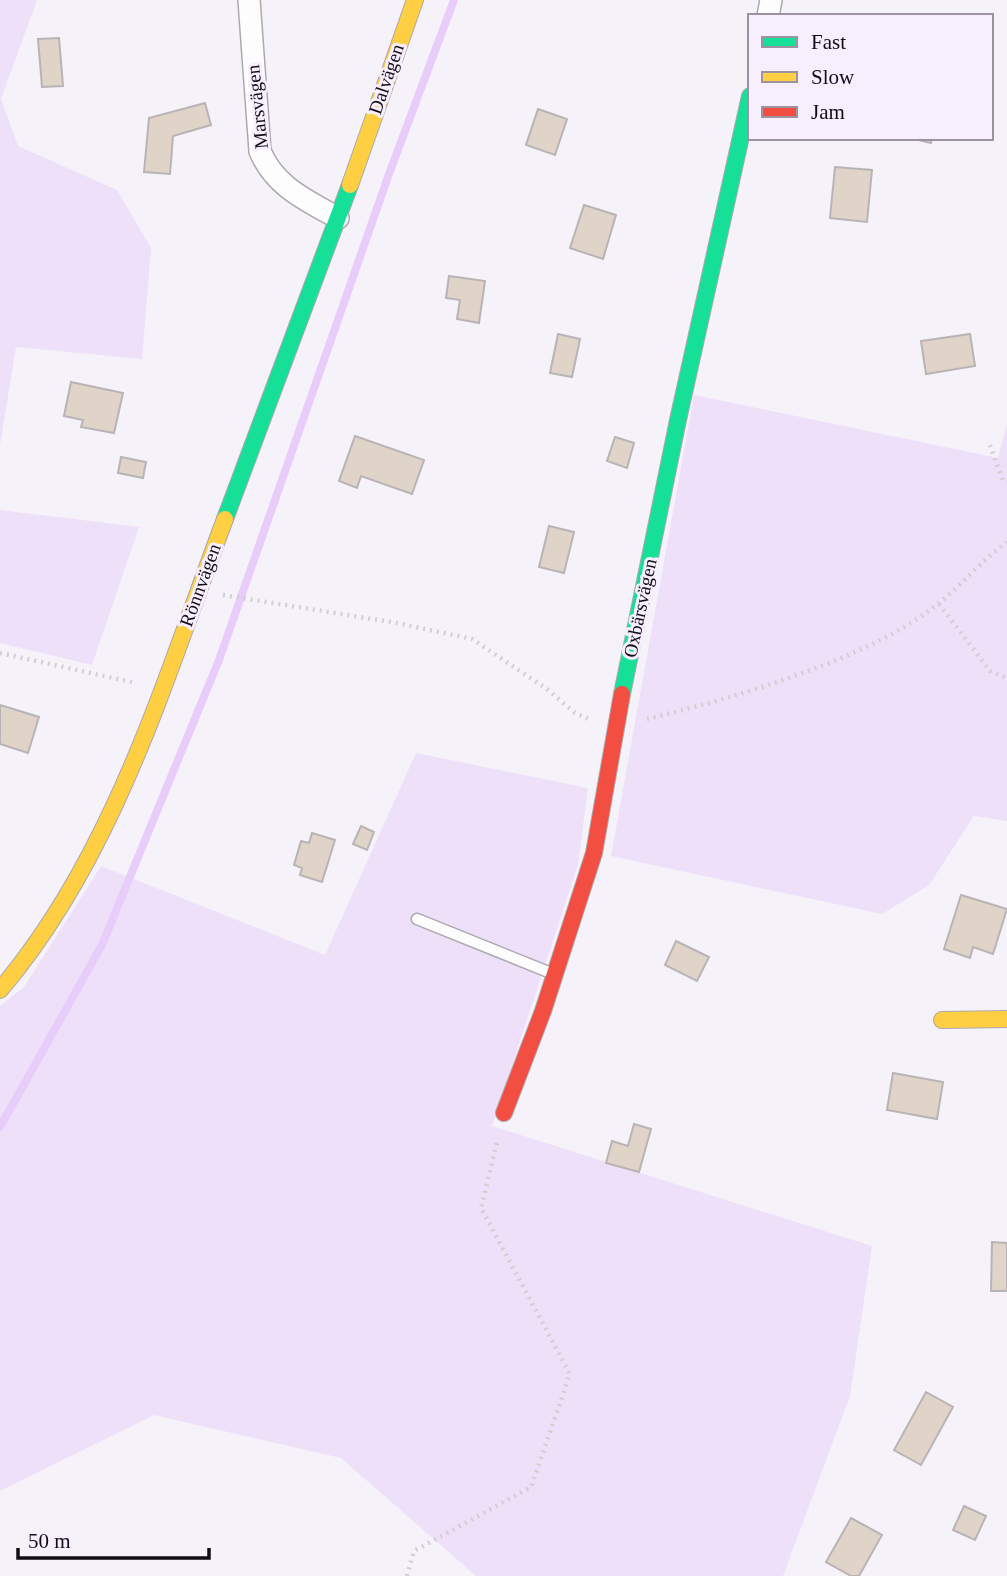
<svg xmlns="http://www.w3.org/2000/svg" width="1007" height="1576" font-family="Georgia,serif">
<rect width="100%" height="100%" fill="#f6f2fa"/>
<!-- green -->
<path fill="#eee0f8" d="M0,0H37L1,99L18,146L117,190L151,248L142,359L16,347L0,445Z
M694,395L998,458L1007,424V821L974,816L929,885L882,914L611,856Z
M0,510L139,527L92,665L0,643Z
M416,753L588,788L578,865L492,1126L872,1246L850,1396L783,1576H476L341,1458L154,1415L0,1491V1006L24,987L101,866L325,955Z"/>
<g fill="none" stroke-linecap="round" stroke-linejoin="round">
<!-- stream -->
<path stroke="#e8cdfb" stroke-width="8" d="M0,1127L102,945L219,660L389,174L454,0"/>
</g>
<!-- building -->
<path fill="#e0d4c8" stroke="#b8b4b5" stroke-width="2" d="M59,38L63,86L42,87L38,39Z
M205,103L211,125L173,136L170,174L144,172L149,118Z
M538,109L567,119L555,155L526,145Z
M910,138H932L931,143Z
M835,167L872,170L867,222L830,218Z
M584,205L616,215L603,259L570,248Z
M449,276L485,281L479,323L457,319L460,300L446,298Z
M558,334L580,339L572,377L550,373Z
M970,334L975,366L926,374L921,341Z
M71,382L123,393L114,433L81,427L83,420L64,416Z
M355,436L424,460L412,494L361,476L357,488L339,481Z
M615,437L634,443L627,468L607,461Z
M121,457L146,462L143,478L118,473Z
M549,526L574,532L564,573L539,567Z
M0,705L39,717L28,753L0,744Z
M361,826L374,832L367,850L353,844Z
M312,833L335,840L322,882L300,875L302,868L294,865L301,841L309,843Z
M961,895L1007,909L993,954L973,947L970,958L944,949Z
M676,941L709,957L697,981L665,965Z
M893,1073L943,1082L937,1119L887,1110Z
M634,1124L651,1129L639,1172L606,1163L612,1141L628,1146Z
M992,1242L1007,1243V1291H991Z
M926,1392L953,1407L921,1465L894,1450Z
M964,1506L986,1516L975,1540L953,1530Z
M851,1518L882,1535L859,1576H851L826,1562Z"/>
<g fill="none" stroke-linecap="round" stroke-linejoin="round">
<!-- lane casing -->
<g stroke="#aca8af" stroke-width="13">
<path id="lane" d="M417,919L551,973"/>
</g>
<!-- street casing -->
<g stroke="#aca8af" stroke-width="24">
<path id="street" d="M249,0L260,151C274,186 306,200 338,218
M768,16L771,0"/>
</g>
<!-- fast casing -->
<g stroke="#aca8af" stroke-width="18">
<path id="fast" d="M225,519L350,185
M622,694L678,420L750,96"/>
</g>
<!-- slow casing -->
<g stroke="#aca8af" stroke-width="18">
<path id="slow" d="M350,185L415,0
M0,990C114,856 164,681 225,519
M942,1020L1007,1019"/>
</g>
<!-- jam casing -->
<g stroke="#aca8af" stroke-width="18">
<path id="jam" d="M504,1113L543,1011L594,853L622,694"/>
</g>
<!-- path -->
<path stroke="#d1cfd1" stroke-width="4.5" stroke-dasharray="2 5" stroke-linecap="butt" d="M990,445L1003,481H1007
M223,595L397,623L472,639L547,689L575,713L591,720
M939,604L990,671L1007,678
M0,653L136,683
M647,719C731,699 873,658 939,603C963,584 982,560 1007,542
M407,1576L414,1551L531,1487L570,1374L481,1208L498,1138"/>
<!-- lane -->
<use href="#lane" stroke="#fefdfe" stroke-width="10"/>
<!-- street -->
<use href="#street" stroke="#fefdfe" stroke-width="21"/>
<!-- fast -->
<use href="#fast" stroke="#16e098" stroke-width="16"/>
<!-- slow -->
<use href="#slow" stroke="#ffcf43" stroke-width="16"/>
<!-- jam -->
<use href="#jam" stroke="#f24e42" stroke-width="16"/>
</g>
<g text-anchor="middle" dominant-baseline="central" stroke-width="6" stroke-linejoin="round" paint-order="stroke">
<!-- street labels -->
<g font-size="19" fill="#110d14" stroke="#f7eefe">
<text transform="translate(386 79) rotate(-71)">Dalvägen</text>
<text transform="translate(257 107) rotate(-96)">Marsvägen</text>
<text transform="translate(200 585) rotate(-70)">Rönnvägen</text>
<text transform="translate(640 608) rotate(-78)">Oxbärsvägen</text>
</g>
</g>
<!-- legend -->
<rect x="748" y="14" width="245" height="126" fill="#f7eefe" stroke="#9b94a0" stroke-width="2"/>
<rect x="762" y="37" width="35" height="10" fill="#16e098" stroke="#9b94a0" stroke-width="2"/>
<text x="811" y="49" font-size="21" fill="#110d14">Fast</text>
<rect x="762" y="72" width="35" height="10" fill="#ffcf43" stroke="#9b94a0" stroke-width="2"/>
<text x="811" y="84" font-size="21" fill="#110d14">Slow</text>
<rect x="762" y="107" width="35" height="10" fill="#f24e42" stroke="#9b94a0" stroke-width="2"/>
<text x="811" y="119" font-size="21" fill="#110d14">Jam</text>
<!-- scale -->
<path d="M18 1548v10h191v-10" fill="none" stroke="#110d14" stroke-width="3.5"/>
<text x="28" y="1548" font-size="21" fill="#110d14" stroke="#f7eefe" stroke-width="5" paint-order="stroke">50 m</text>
</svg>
